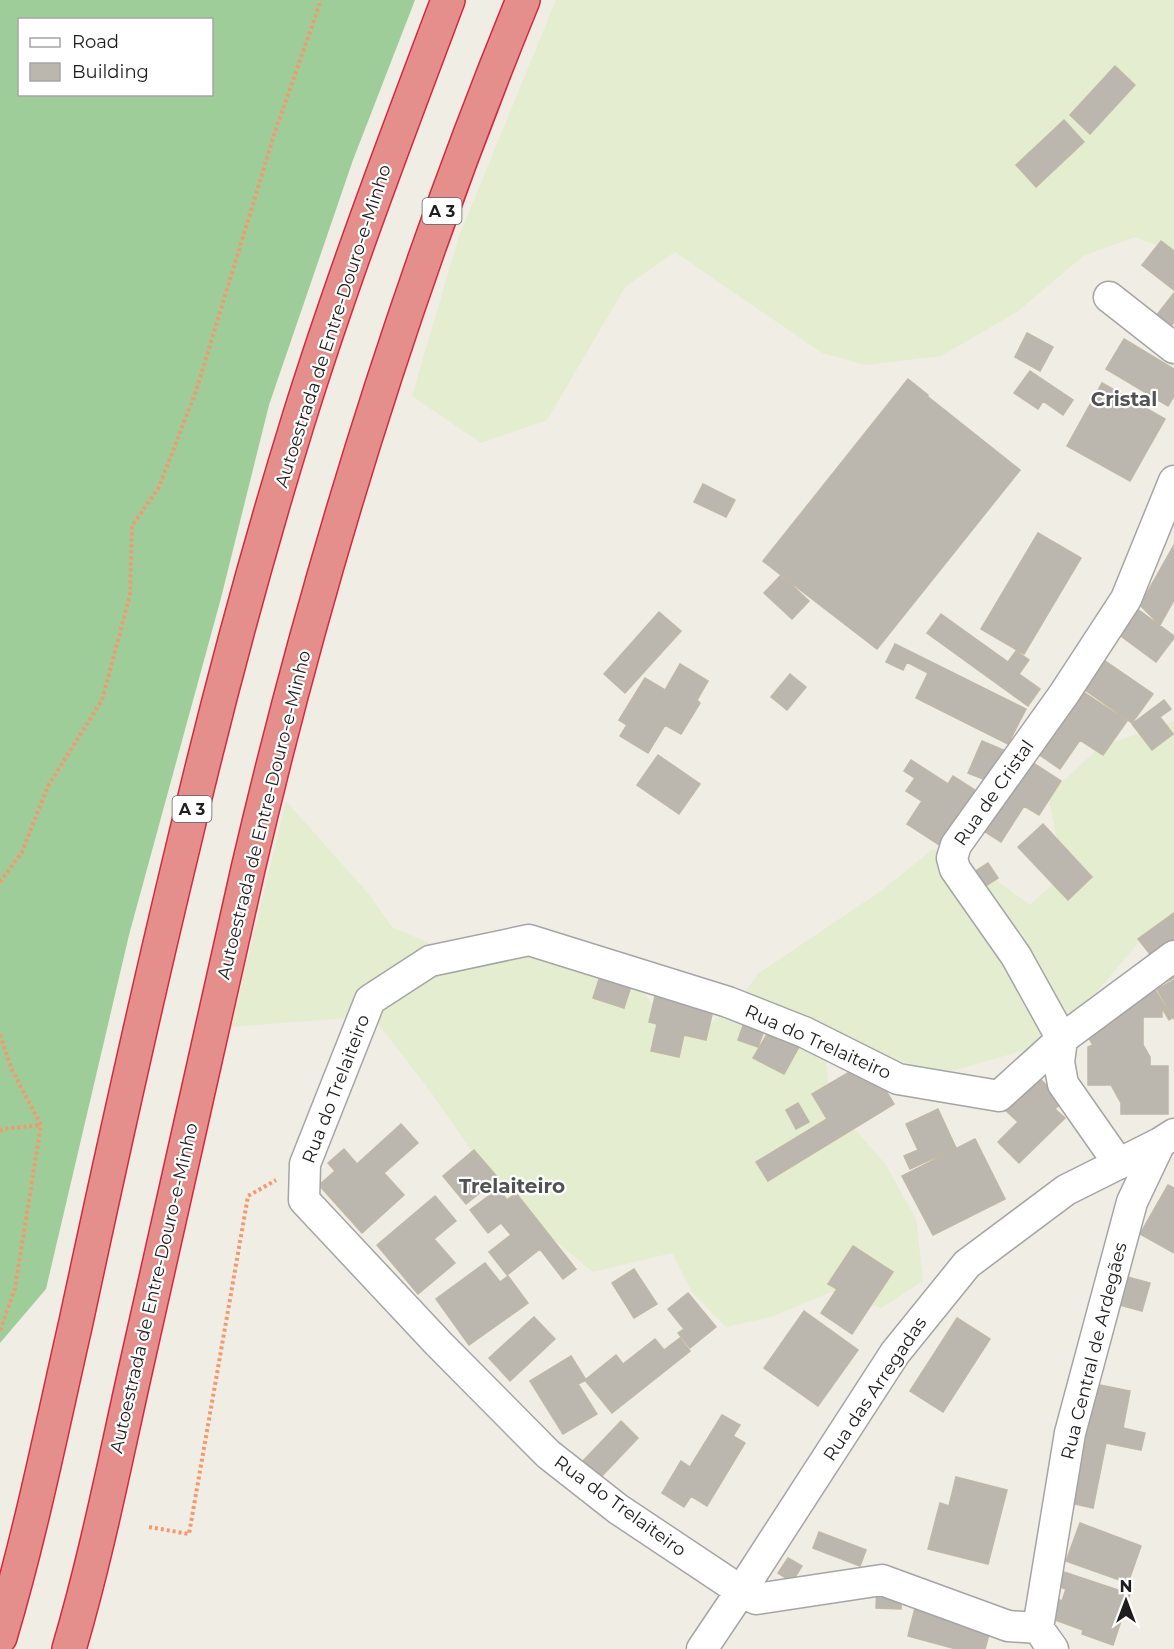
<svg xmlns="http://www.w3.org/2000/svg" width="1174" height="1649" font-family="Montserrat,sans-serif">
<rect width="100%" height="100%" fill="#efede4"/>
<!-- farmland -->
<path fill="#e5edd0" d="M556,0H1174V252L1135,237L1083,256L1017,312L941,356L866,365L822,353L675,252L625,287L547,420L481,443L412,396L459,236Z
M1174,721V915L1148,931L1101,987L1046,1044L942,1074L859,1047L826,1063L830,1101L886,1165L916,1219L923,1281L881,1308L831,1292L771,1317L726,1327L692,1292L672,1253L593,1272L506,1200L428,1088L372,1016L231,1027L286,801L367,892L392,927L429,943L448,949L601,953L639,986L662,1019L701,1031L737,1002L759,973L881,891L933,849L993,878L1030,905L1059,878V849L1048,795L1100,747Z"/>
<!-- forest -->
<path fill="#9ecd9a" fill-rule="evenodd" d="M0,0H415L353,160L269,405L221,598L129,935L46,1289L0,1343ZM20,20H212V94H20Z"/>
<!-- building -->
<path fill="#bbb6ae" stroke="#c0b7a7" stroke-width="1.5" d="M1115,66L1135,85L1090,134L1070,115Z
M1064,120L1084,142L1036,187L1016,165Z
M1161,241L1174,251V290L1142,265Z
M1174,293V322L1170,327L1156,316Z
M1027,333L1053,347L1040,371L1015,357Z
M1124,339L1174,369V396L1168,406L1106,369Z
M1030,371L1073,400L1063,415L1043,401L1038,409L1014,393Z
M908,379L928,395L927,396L1020,470L877,649L763,561Z
M1102,383L1165,419L1130,481L1067,446Z
M703,484L735,500L726,517L694,502Z
M1038,533L1081,558L1024,654L981,629Z
M1174,545V600L1160,625L1140,605Z
M781,575L809,601L792,619L764,593Z
M1136,608L1174,636V638L1156,662L1117,633Z
M659,612L681,631L625,693L604,674Z
M941,614L1008,662L1016,651L1029,660L1019,674L1040,689L1028,706L927,633Z
M895,644L1026,709L1008,744L916,698L928,673L907,662L903,670L886,662Z
M1098,656L1153,694L1132,723L1078,685Z
M680,664L708,681L697,700L700,703L681,734L665,725L648,753L620,736L627,725L619,720L645,678L665,690Z
M790,674L806,687L787,710L771,697Z
M1074,686L1127,721L1103,755L1080,740L1060,769L1031,749Z
M1164,700L1171,709L1160,717L1173,734L1152,750L1132,724Z
M982,741L1010,753L996,784L968,773Z
M658,755L700,784L679,814L637,785Z
M1021,755L1061,781L1039,815L1024,806L1001,842L976,826Z
M911,760L948,784L953,776L981,794L944,848L907,824L922,801L906,791L915,778L904,771Z
M1043,824L1092,877L1068,900L1018,847Z
M988,863L998,878L981,889L971,874Z
M1174,913V942L1153,958L1138,939Z
M604,964L635,974L624,1008L593,998Z
M1174,967V978L1154,988L1172,1018L1169,1020L1162,1008V1017H1143V1045L1150,1057V1066H1168V1114H1121V1103L1111,1085H1088V1047L1093,1045L1080,1023Z
M1174,980V1019L1157,989Z
M657,988L715,1002L706,1040L684,1035L679,1057L651,1051L657,1024L649,1022Z
M744,1023L764,1030L758,1047L738,1040Z
M769,1031L799,1047L784,1074L753,1058Z
M868,1061L894,1104L768,1181L756,1162L827,1119L812,1094Z
M1034,1073L1063,1101L1055,1109L1065,1118L1019,1163L998,1142L1018,1122L1001,1106Z
M798,1103L809,1122L796,1129L786,1110Z
M938,1109L956,1148L910,1169L904,1156L918,1150L906,1124Z
M401,1124L418,1143L384,1173L404,1195L362,1233L319,1185L335,1171L328,1163L344,1149L357,1164Z
M975,1139L1005,1199L933,1235L902,1176Z
M474,1150L498,1178L466,1204L443,1176Z
M1168,1185L1174,1188V1253L1140,1234Z
M498,1189L507,1200L516,1193L576,1269L563,1279L540,1249L507,1275L489,1252L511,1235L501,1223L488,1233L470,1210Z
M435,1196L456,1221L434,1239L455,1263L418,1294L377,1245Z
M853,1246L893,1272L852,1334L821,1313L837,1289L828,1284Z
M485,1263L500,1282L508,1276L528,1303L469,1345L436,1299Z
M634,1269L657,1304L634,1318L612,1283Z
M1124,1276L1150,1283L1142,1311L1116,1304Z
M688,1293L716,1327L690,1348L678,1333L684,1329L668,1309Z
M804,1311L858,1350L818,1406L764,1368Z
M534,1317L555,1339L510,1381L489,1358Z
M957,1318L990,1339L943,1412L910,1391Z
M680,1338L690,1351L612,1413L585,1380L616,1355L623,1364L655,1339L664,1350Z
M571,1356L586,1380L578,1384L597,1414L563,1434L530,1381Z
M1090,1383L1130,1391L1123,1428L1145,1433L1141,1450L1106,1443L1093,1508L1066,1502Z
M722,1415L740,1425L733,1436L745,1443L707,1506L691,1496L684,1507L662,1493L681,1461L690,1467Z
M621,1421L638,1438L601,1477L583,1461Z
M956,1477L1007,1490L988,1564L928,1549L940,1503L949,1506Z
M1080,1523L1141,1546L1128,1583L1066,1561Z
M819,1532L866,1550L860,1566L813,1548Z
M788,1558L802,1566L792,1582L778,1573Z
M1046,1566L1130,1594L1113,1645L1082,1634L1083,1630L1047,1617L1053,1597L1062,1601L1066,1589L1041,1581Z
M877,1586L902,1587L901,1609L876,1608Z
M917,1600L991,1627L985,1649H956L908,1636Z"/>
<g fill="none" stroke-linecap="round" stroke-linejoin="round">
<!-- minor casing -->
<g stroke="#a5a5a5" stroke-width="33">
<path id="minor" d="M1109,297L1174,348
M1119,1164L1063,1084L1059,1062L1062,1039L1016,956L955,869L952,858L956,845L1064,694L1126,599L1174,481
M1038,1628L1008,1626L882,1580L756,1599L741,1591L618,1509L548,1454L438,1343L304,1200L305,1164L370,1000L430,961L529,940L728,1002L804,1032L898,1079L999,1096L1062,1039L1174,956
M702,1649L741,1591L895,1353L967,1264L1066,1190L1160,1143L1174,1134
M1053,1649L1038,1628L1070,1433L1132,1202L1160,1143"/>
</g>
<!-- highway casing -->
<g stroke="#d62840" stroke-width="36">
<path id="highway" d="M0,1637C31,1533 52,1427 76,1322C110,1163 145,1004 183,847C217,703 255,560 299,418C343,277 396,138 448,0
M69,1649C95,1561 113,1471 133,1381C172,1211 209,1039 248,869C317,573 408,281 523,0"/>
</g>
<!-- path -->
<path stroke="#f6976d" stroke-width="4" stroke-dasharray="3 3" stroke-linecap="butt" d="M0,882L22,852L48,786L102,700L130,595L132,526L159,487L196,391L275,132L321,0
M0,1035L12,1070L41,1125L15,1288L0,1331
M0,1131L3,1129L41,1125
M149,1527L189,1534L248,1196L276,1180"/>
<!-- minor -->
<use href="#minor" stroke="#fff" stroke-width="30"/>
<!-- highway -->
<use href="#highway" stroke="#e58f8d" stroke-width="33"/>
</g>
<g text-anchor="middle" dominant-baseline="central" stroke-width="4.5" stroke-linejoin="round" paint-order="stroke">
<!-- shield labels -->
<g fill="#fff" stroke="#626262" stroke-width="1.5">
<rect x="422.5" y="198" width="39" height="26" rx="4.5"/>
<rect x="172.5" y="796" width="39" height="26" rx="4.5"/>
</g>
<g font-size="16" font-weight="bold" fill="#1e1e1e">
<text x="442" y="211">A 3</text>
<text x="192" y="809">A 3</text>
</g>
<!-- street labels -->
<g font-size="18" fill="#1e1e1e" stroke="#fff">
<text transform="translate(333 326) rotate(-72)">Autoestrada de Entre-Douro-e-Minho</text>
<text transform="translate(994 793) rotate(-55)">Rua de Cristal</text>
<text transform="translate(264 815) rotate(-76)">Autoestrada de Entre-Douro-e-Minho</text>
<text transform="translate(818 1042) rotate(24)">Rua do Trelaiteiro</text>
<text transform="translate(336 1089) rotate(-69)">Rua do Trelaiteiro</text>
<text transform="translate(154 1288) rotate(-77)">Autoestrada de Entre-Douro-e-Minho</text>
<text transform="translate(1094 1351) rotate(-76)">Rua Central de Ardegães</text>
<text transform="translate(875 1389) rotate(-56)">Rua das Arregadas</text>
<text transform="translate(620 1506) rotate(36)">Rua do Trelaiteiro</text>
</g>
<!-- neighbourhood labels -->
<g font-size="20" font-weight="bold" fill="#515151" stroke="#fff">
<text x="1124" y="399">Cristal</text>
<text x="512" y="1186">Trelaiteiro</text>
</g>
</g>
<!-- legend -->
<rect x="18" y="18" width="195" height="78" fill="#ffffff" stroke="#a5a5a5" stroke-width="1.5"/>
<rect x="30" y="38" width="30" height="9" fill="#ffffff" stroke="#a5a5a5" stroke-width="1.5"/>
<text x="72" y="48" font-size="18" fill="#1e1e1e">Road</text>
<rect x="30" y="63" width="30" height="18" fill="#bbb6ae" stroke="#a5a5a5" stroke-width="1.5"/>
<text x="72" y="78" font-size="18" fill="#1e1e1e">Building</text>
<!-- north arrow -->
<g transform="translate(1126 1601)" stroke="#ffffff" stroke-width="4.5" paint-order="stroke">
<path d="M0-4.5L10 22L0 15L-10 22Z" fill="#1e1e1e"/>
<text y="-9" font-size="16" font-weight="bold" text-anchor="middle" fill="#1e1e1e">N</text>
</g>
</svg>
